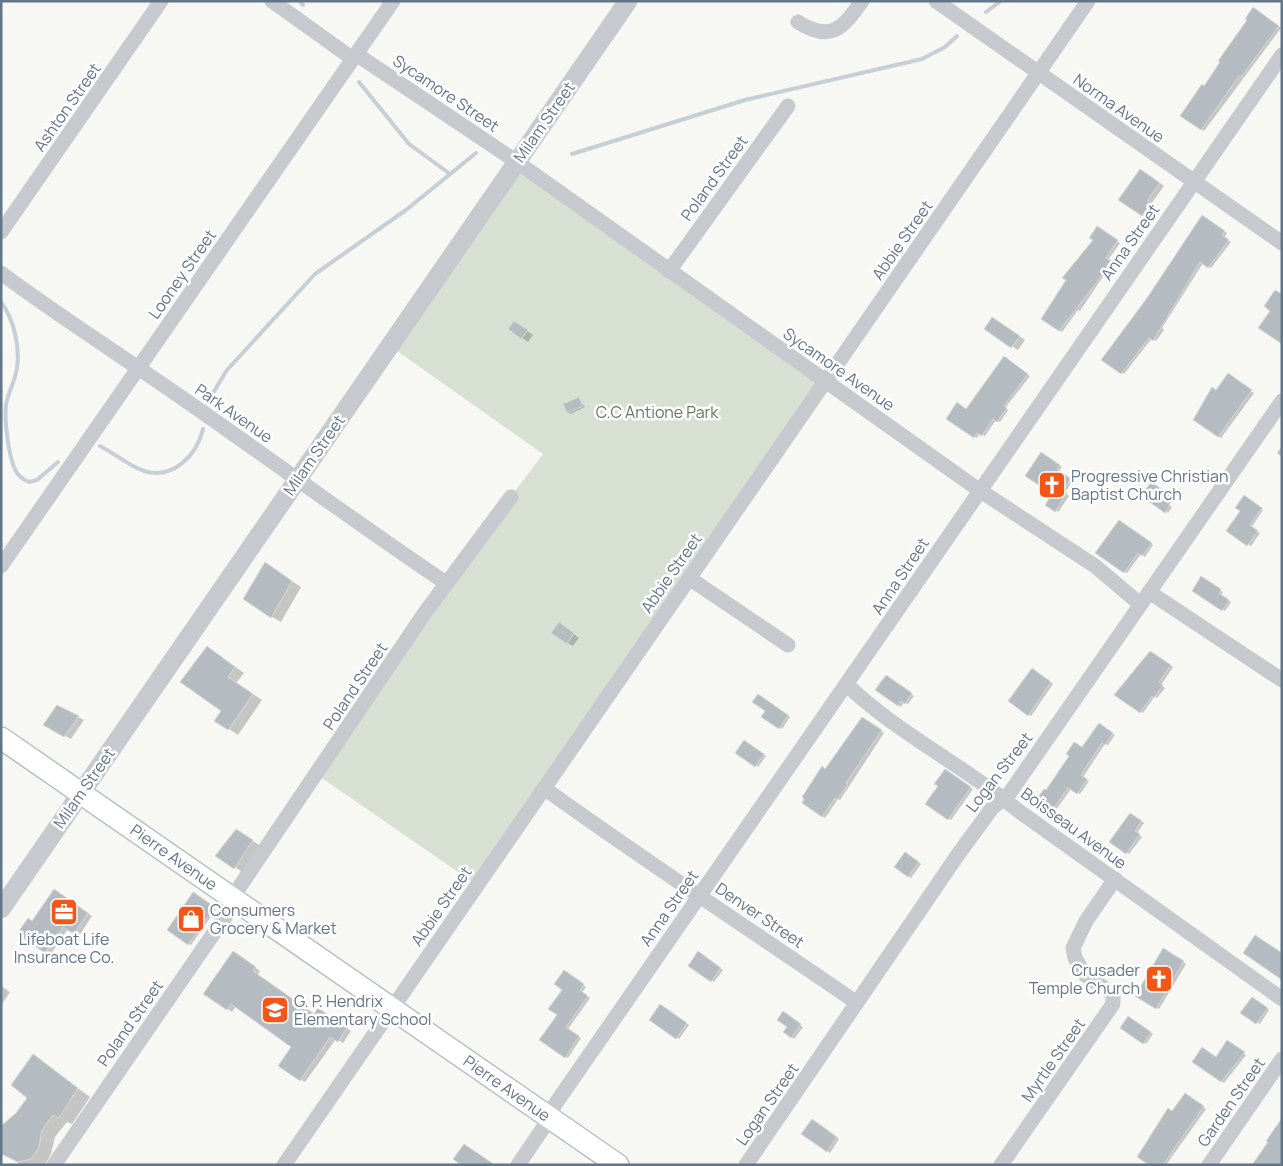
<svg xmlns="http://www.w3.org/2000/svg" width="1283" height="1166" font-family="Manrope,sans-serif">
<rect width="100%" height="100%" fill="#f7f7f4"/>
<!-- green -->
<path fill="#d8e0d4" d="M517,162L826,381L477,885L316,774L446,583L543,454L390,346Z"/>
<!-- shadow -->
<path fill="#0003" d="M1254,9L1281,28L1204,131L1182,115L1205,87L1249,20Z
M1145,173L1164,186L1151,204L1154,207L1147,218L1142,215Z
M1203,216L1227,233L1224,238L1231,242L1211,268L1203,263L1162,328L1164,330L1156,341L1152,338L1124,374L1103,360L1148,298Z
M1097,227L1120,243L1108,260L1112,263L1080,311L1078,310L1062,332L1043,319L1094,240Z
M999,322L1025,340L1018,350L986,329Z
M520,326L533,335L528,342L509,329Z
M1007,359L1030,376L1005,408L1008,410L1000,422L996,420L985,436L980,433L977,438L947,418L967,410Z
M1228,375L1254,393L1221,438L1195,419Z
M579,398L585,407L570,414L568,412Z
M1282,446V457L1277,453Z
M1042,454L1062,467L1058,472L1072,481L1065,493L1069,496L1058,512L1047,504L1054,494Z
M1152,483L1174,499L1169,505L1172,507L1168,513L1143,496Z
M1244,497L1263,510L1251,528L1260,533L1251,546L1228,531L1242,511Z
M1120,522L1153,545L1145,557L1141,554L1127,573L1097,553Z
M274,569L301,587L281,622L272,617Z
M1202,578L1223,592L1221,595L1231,602L1225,611L1193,590Z
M565,627L579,638L573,646L567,643Z
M1150,652L1173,667L1161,685L1165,688L1157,698L1155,696L1143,713L1116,695Z
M216,653L244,673L236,683L262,700L238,735L229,729L223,711Z
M1032,670L1053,684L1031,716L1009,701Z
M886,676L914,696L908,704L904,702L901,707L877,690Z
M758,695L790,717L782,729L763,716L767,711Z
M78,717L84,720L71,739L45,725Z
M863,718L884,733L840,800L838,799L825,818L803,803Z
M1099,725L1115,735L1108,745L1105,744L1083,777L1089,781L1080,794L1071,789L1052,815L1035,804L1082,749Z
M744,741L766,756L758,767L736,753Z
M945,771L973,789L951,820L927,803L939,786Z
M1131,814L1144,823L1137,833L1142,837L1129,854L1111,842Z
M245,836L261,846L244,873L235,867Z
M905,853L921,864L911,878L896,867Z
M59,893L92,916L79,936L68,929L50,955L45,952L33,922Z
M194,894L216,909L191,945L169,930Z
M1164,950L1186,964L1159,1009L1136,996Z
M698,953L723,970L714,982L690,965Z
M238,955L260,971L257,975L314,1015L323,1012L351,1031L343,1043L336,1039L305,1082L301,1080L293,1046L236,1006L232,1012L205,993Z
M564,972L586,987L582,992L590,998L568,1029L581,1038L568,1058L541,1040L559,1015Z
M1,986L10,992L2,1004L1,1003Z
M1252,998L1269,1010L1260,1024L1242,1012Z
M660,1006L689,1025L679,1039L651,1020Z
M783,1013L803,1027L794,1039L785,1032L788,1027Z
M1129,1018L1153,1034L1146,1044L1122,1028Z
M1227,1042L1246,1055L1224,1083L1193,1061L1216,1059Z
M33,1056L90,1097L72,1124L67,1122L55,1137L51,1154L45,1165H22L6,1156L17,1114L28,1097Z
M1185,1094L1206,1109L1166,1165H1151L1173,1112Z
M812,1121L839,1139L830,1153L803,1134Z"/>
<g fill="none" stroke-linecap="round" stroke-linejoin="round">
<!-- stream -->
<path stroke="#c6cfd5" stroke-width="4" d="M300,1L303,5
M986,12L1001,1
M359,82L409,144L450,174
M572,154L745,100L922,59L945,47L957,36
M1,302C14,320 20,346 17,368C15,381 8,393 6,405C4,420 9,461 17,473C21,478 24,480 29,482L37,480L58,462
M210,398L227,370L315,274L406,210L476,153
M100,446C114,453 129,466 144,471C173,480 197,455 203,429"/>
</g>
<!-- building -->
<path fill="#b4bbc1" stroke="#d9d9d6" d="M1253,7L1279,26L1241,77L1239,76L1201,130L1180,116L1202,84L1204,86L1220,62L1218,61L1247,20L1245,19Z
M1140,169L1160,183L1147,201L1151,203L1142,216L1118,200Z
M1202,215L1225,231L1222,235L1229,240L1208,268L1200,262L1153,341L1149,338L1121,374L1101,360L1147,298Z
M1097,226L1118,240L1106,258L1111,261L1097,282L1059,331L1041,319L1066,280L1062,278L1093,240L1089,238Z
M1275,290L1282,294V344L1258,328L1270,311L1264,306Z
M992,317L1020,336L1011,348L984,329Z
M514,321L528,330L521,339L508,329Z
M1004,356L1028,374L1004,406L1007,408L997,422L993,419L982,436L977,433L974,438L946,419L957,402L966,409Z
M1228,373L1252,390L1218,437L1193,420L1212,387L1216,390Z
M579,397L583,406L567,413L563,404Z
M1041,452L1060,465L1057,469L1071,479L1063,490L1067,493L1055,512L1045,505L1052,494L1025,476Z
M1151,482L1172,496L1167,503L1170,505L1165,513L1141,496Z
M1244,495L1262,508L1250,525L1258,531L1247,546L1226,531L1240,511L1235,508Z
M1119,520L1152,543L1142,556L1138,553L1124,573L1095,553Z
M265,562L292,581L271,618L243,599Z
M1201,576L1221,589L1219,593L1229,600L1222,611L1192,591Z
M559,622L574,633L567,644L551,633Z
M207,646L235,667L228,677L253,694L228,730L214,721L221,711L180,682Z
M1150,651L1171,665L1159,682L1163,685L1154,698L1152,696L1140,713L1114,695Z
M1032,668L1051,682L1028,716L1008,701Z
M886,675L912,693L905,704L901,701L898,706L875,690Z
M758,694L788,715L779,729L761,717L765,711L752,702Z
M57,705L79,716L64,737L43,725Z
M862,717L882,730L846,783L848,784L837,800L835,798L822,817L802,803L804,799L802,797L822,766L825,769Z
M1099,723L1113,733L1105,745L1102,743L1081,775L1087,779L1077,794L1068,788L1049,815L1033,804L1044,789L1046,790L1069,756L1066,754L1074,742L1082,747Z
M744,740L764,754L755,767L735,753Z
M945,769L971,787L948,820L925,804L938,786L934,784Z
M1130,813L1142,821L1135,831L1140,834L1126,854L1109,842Z
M236,829L253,840L234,869L215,856Z
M905,852L919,862L908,877L894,867Z
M54,889L88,913L74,934L63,927L45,953L17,934L28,918L32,921Z
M193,892L215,907L188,945L167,930Z
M1255,935L1282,953V980L1243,953Z
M1163,948L1184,961L1156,1009L1135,996Z
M233,951L256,967L253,971L314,1014L318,1008L347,1028L338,1042L330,1037L300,1081L278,1066L291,1047L231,1004L227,1010L203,994Z
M698,951L721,968L711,982L688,966Z
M564,970L584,984L580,990L588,996L566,1027L579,1036L565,1058L539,1040L557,1015L548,1009L562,990L554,984Z
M1252,997L1268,1008L1256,1024L1240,1013Z
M660,1004L687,1023L676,1039L649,1020Z
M783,1011L801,1024L791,1038L783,1032L787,1027L777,1020Z
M1128,1016L1151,1032L1143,1044L1120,1028Z
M1227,1040L1245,1052L1221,1082L1192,1062L1202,1047L1216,1057Z
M33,1054L78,1088L59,1118L53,1115L42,1130L39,1147L31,1159L18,1162L1,1154V1126L16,1113L27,1098L11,1085Z
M1185,1093L1204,1106L1163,1165H1149L1137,1157L1168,1108L1172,1111Z
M1282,1118V1165H1252L1268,1142L1266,1141Z
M812,1119L837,1137L827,1152L801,1134Z
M464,1144L495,1165H461L453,1159Z"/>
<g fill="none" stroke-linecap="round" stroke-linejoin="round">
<!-- secondary casing -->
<g stroke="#babfc4" stroke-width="24">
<path id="secondary" d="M1,738L618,1165"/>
</g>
<!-- minor -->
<path stroke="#c6cace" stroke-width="15" d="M272,1L353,59
M936,1L1282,243
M798,22C831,43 843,28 862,1
M356,54L517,162L979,490L1095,566L1140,604
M1,232L161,1
M669,271L788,106
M1,273C61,318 124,357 185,400C273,461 358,524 446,583
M1,566L393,1
M689,578L788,645
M1149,592L1282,680
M846,684C897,733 962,764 1016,809L1282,999
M544,788C646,862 753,931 857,1003
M232,898L426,611L511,497
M547,1116L1282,55
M54,1165L236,901
M284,1165L1088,1
M518,1165L550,1118
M746,1165L957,856L992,808L1009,794L1282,401
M1001,1165L1113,1004V994L1085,975L1075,958L1073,948L1086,921L1115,879
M1209,1165L1282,1059"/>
<!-- tertiary -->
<path stroke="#c6cace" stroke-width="19" d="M1,909L628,1"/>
<!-- secondary -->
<use href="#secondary" stroke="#fff" stroke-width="21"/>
</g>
<!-- icons -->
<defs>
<g id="church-square" transform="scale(1.4375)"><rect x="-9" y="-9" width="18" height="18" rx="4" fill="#f45617" stroke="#fff"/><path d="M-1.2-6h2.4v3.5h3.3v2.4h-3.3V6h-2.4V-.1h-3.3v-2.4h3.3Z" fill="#fff"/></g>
<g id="office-square" transform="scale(1.4375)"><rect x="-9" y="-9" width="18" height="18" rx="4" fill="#f45617" stroke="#fff"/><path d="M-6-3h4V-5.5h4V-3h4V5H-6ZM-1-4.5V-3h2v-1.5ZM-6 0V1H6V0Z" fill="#fff"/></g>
<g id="shop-square" transform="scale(1.4375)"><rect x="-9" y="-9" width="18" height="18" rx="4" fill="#f45617" stroke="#fff"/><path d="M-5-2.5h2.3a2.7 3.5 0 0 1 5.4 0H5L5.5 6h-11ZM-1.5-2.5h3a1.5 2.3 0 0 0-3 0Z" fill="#fff"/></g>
<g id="school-square" transform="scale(1.4375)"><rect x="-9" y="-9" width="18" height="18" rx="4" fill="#f45617" stroke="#fff"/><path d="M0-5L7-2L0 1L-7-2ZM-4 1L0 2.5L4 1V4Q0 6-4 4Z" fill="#fff"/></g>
</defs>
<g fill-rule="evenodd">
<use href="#church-square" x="1052" y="485"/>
<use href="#office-square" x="64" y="912"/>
<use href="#shop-square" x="191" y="919"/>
<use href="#church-square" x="1159" y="979"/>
<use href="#school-square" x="275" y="1010"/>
</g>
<g text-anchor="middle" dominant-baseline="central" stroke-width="5" stroke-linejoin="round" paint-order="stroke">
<!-- street labels -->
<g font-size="16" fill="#637588" stroke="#fff">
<text transform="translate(446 93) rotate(34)">Sycamore Street</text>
<text transform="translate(67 107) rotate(-55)">Ashton Street</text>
<text transform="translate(1119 108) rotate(35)">Norma Avenue</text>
<text transform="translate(544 122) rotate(-55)">Milam Street</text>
<text transform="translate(714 178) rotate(-54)">Poland Street</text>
<text transform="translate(902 240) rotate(-55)">Abbie Street</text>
<text transform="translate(1130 242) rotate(-55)">Anna Street</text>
<text transform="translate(182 274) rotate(-55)">Looney Street</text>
<text transform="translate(839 369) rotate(35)">Sycamore Avenue</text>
<text transform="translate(234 413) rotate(35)">Park Avenue</text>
<text transform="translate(314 455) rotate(-55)">Milam Street</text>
<text transform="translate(671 573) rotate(-55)">Abbie Street</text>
<text transform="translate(900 576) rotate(-56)">Anna Street</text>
<text transform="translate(355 686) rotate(-56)">Poland Street</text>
<text transform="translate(999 772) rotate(-52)">Logan Street</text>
<text transform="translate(84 788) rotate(-55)">Milam Street</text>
<text transform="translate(1074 828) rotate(36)">Boisseau Avenue</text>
<text transform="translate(174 857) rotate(35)">Pierre Avenue</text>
<text transform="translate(441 906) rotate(-55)">Abbie Street</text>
<text transform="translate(669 908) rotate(-55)">Anna Street</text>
<text transform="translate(760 915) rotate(34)">Denver Street</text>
<text transform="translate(130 1023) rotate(-55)">Poland Street</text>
<text transform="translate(1053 1060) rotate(-55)">Myrtle Street</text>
<text transform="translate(507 1088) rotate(35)">Pierre Avenue</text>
<text transform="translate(1231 1102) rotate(-55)">Garden Street</text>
<text transform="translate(767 1104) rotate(-55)">Logan Street</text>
</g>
<!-- park labels -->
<g font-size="16" fill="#63795f" stroke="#fff">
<text x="657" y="412">C.C Antione Park</text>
</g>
<!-- poi labels -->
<g font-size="16" fill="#637588" stroke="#fff" text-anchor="start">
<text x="1071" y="476">Progressive Christian<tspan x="1071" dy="18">Baptist Church</tspan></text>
<text x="210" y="910">Consumers<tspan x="210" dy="18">Grocery &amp; Market</tspan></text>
<text x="64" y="939" text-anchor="middle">Lifeboat Life<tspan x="64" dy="18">Insurance Co.</tspan></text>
<text x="1140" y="970" text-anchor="end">Crusader<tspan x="1140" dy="18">Temple Church</tspan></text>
<text x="294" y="1001">G. P. Hendrix<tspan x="294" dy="18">Elementary School</tspan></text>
</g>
</g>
<!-- border -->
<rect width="1283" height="1166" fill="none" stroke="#637588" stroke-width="5"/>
</svg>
